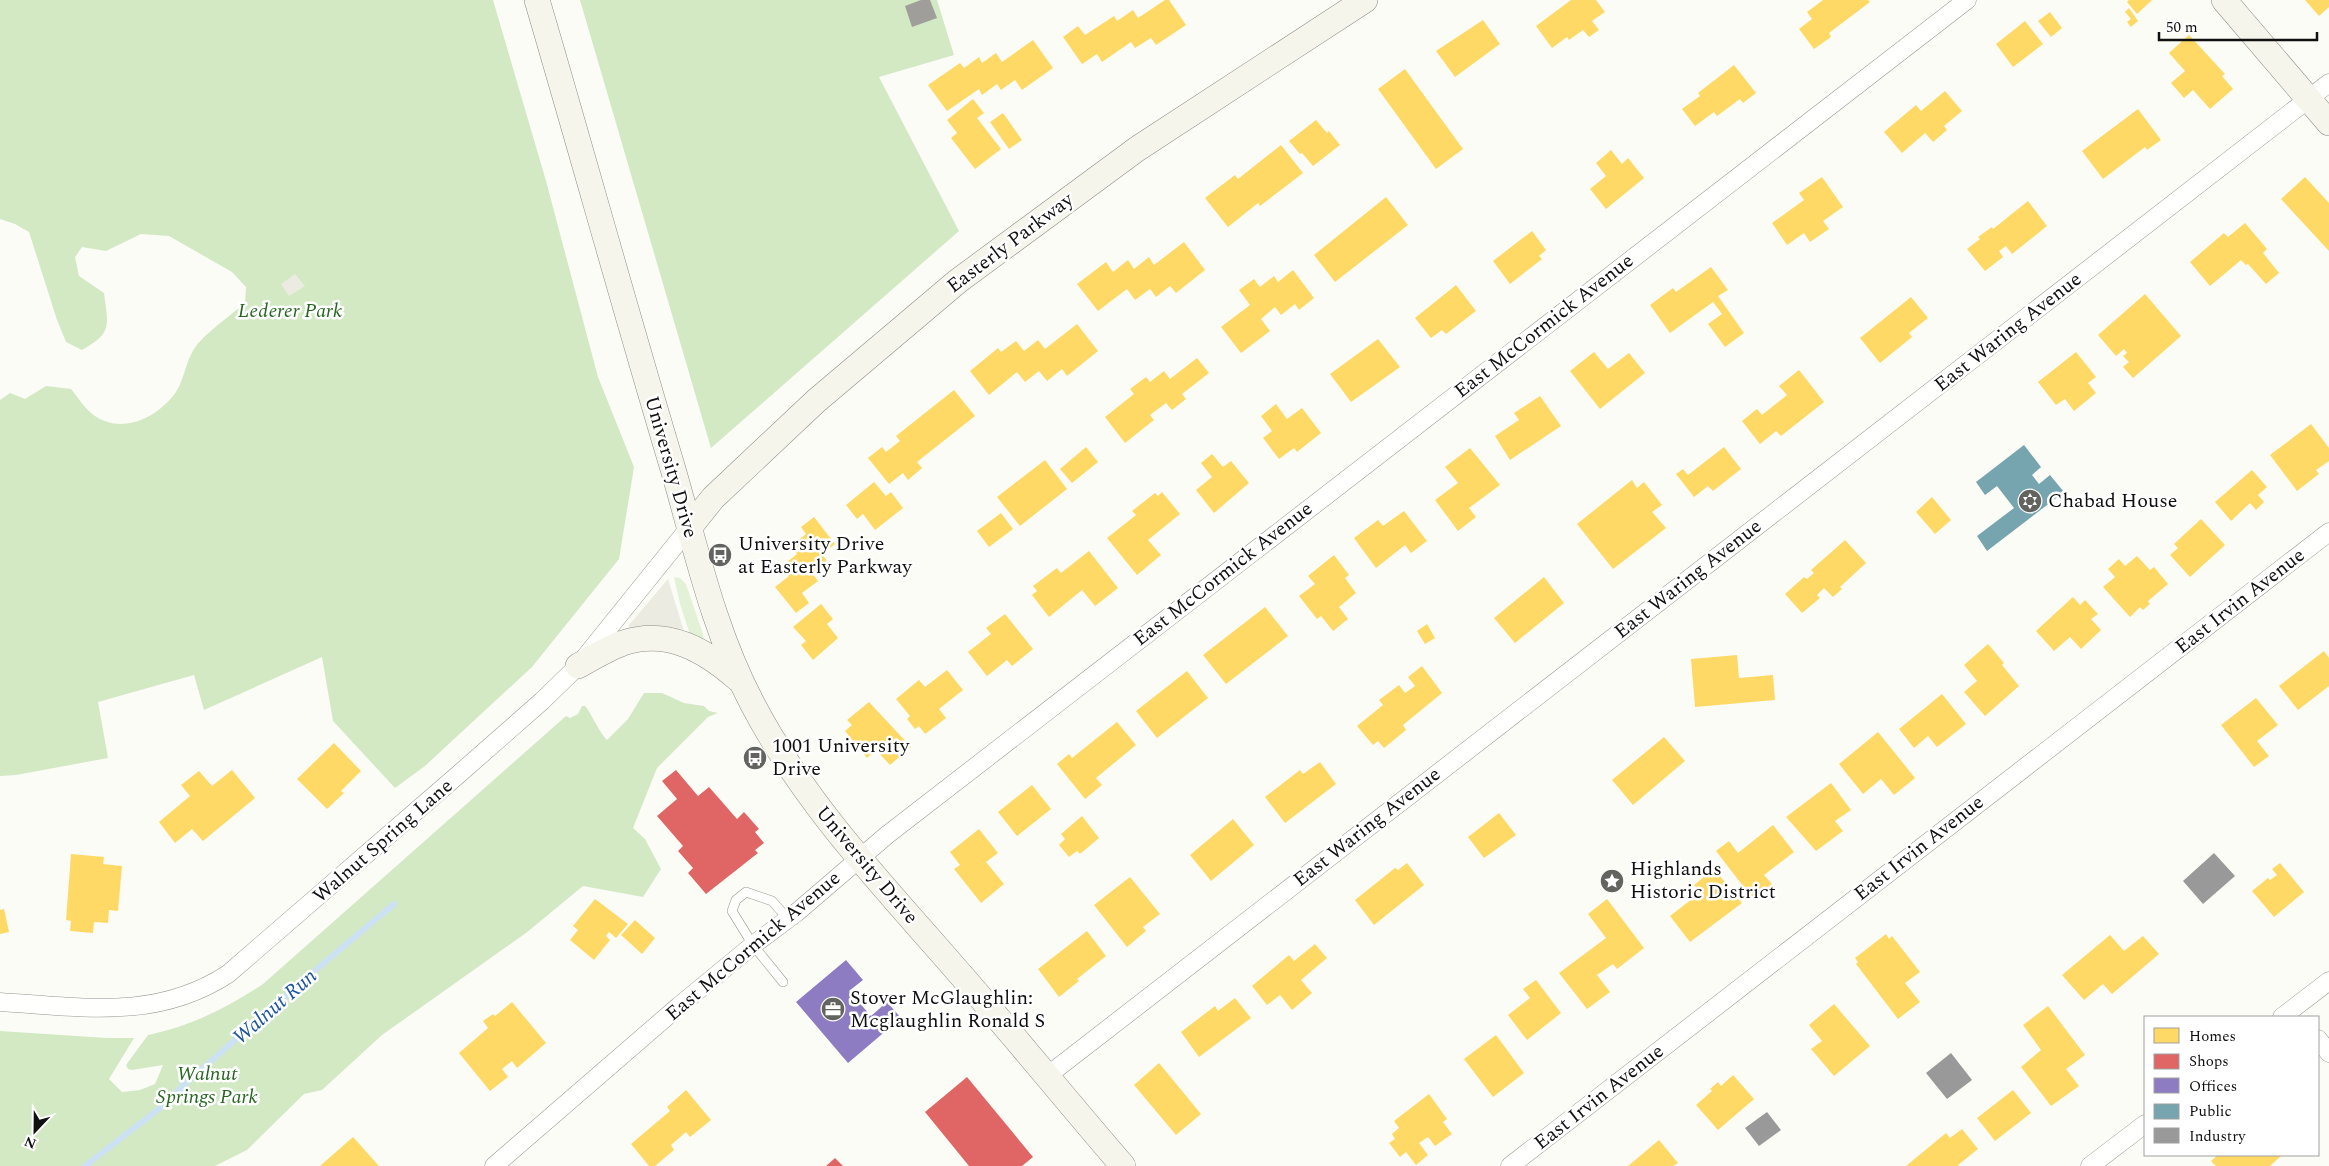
<svg xmlns="http://www.w3.org/2000/svg" width="2329" height="1166" font-family="Spectral,serif">
<rect width="100%" height="100%" fill="#fcfcf6"/>
<!-- green -->
<path fill="#e3f2d6" d="M674,577L680,578L686,584L703,634L704,642L692,641L680,604Z"/>
<!-- forest -->
<path fill="#d2e9c4" d="M0,0H493L546,181L598,377L634,467L619,559L532,667L425,766L395,788L333,721L322,657L204,710L194,675L98,702L108,758L16,775L0,776V400L10,393L25,399L46,386L71,389C77,396 83,406 90,412C118,437 157,419 176,392C185,378 186,359 196,346C207,332 231,315 245,303L246,287L232,272L169,236L141,234L106,251L82,247L75,257L79,276L104,293C108,325 113,333 82,350L66,342L57,320L29,232L15,224L0,219Z
M580,0H937L954,55L879,77L959,231L711,448Z
M644,693H662L684,703L704,706L709,711L718,713L708,717L657,768L633,828L645,839L661,869L643,897L583,886L526,933L382,1035L322,1090L304,1094L247,1150L215,1166H0V1031L107,1038H134L109,1079L122,1092L140,1090L155,1084L163,1065L132,1070L128,1069L126,1065L148,1035C191,1026 227,1008 263,984L566,716L570,718L578,714L582,706H585C589,709 599,732 607,740L628,719Z"/>
<!-- plaza -->
<path fill="#ecebe1" d="M295,274L305,286L289,296L281,284Z
M668,579L686,638L628,632L629,625Z"/>
<!-- homes -->
<path fill="#ffd966" d="M1165,0H1169L1186,25L1156,45L1151,38L1135,48L1131,42L1102,62L1097,54L1082,64L1063,37L1078,26L1085,35L1114,16L1117,21L1133,10L1138,18Z
M1571,0H1596L1605,12L1592,21L1599,30L1589,37L1583,30L1569,40L1567,37L1552,48L1536,26Z
M1823,0H1868L1870,2L1829,33L1831,37L1814,49L1799,29L1812,19L1807,12Z
M2129,0H2152L2137,14L2127,2Z
M2305,0H2329V7L2319,16Z
M2129,8L2138,21L2131,27L2127,22L2131,19L2125,12Z
M2050,12L2062,28L2051,37L2038,21Z
M1483,20L1500,44L1455,77L1436,51Z
M2025,21L2043,44L2013,67L1996,44Z
M2189,35L2225,74L2222,76L2233,89L2210,109L2193,90L2184,98L2171,83L2185,71L2169,53Z
M1033,40L1053,68L1022,90L1015,80L1001,90L997,84L982,95L979,89L947,111L928,85L960,63L964,68L979,57L982,63L996,53L1002,62Z
M1734,65L1756,93L1743,103L1740,99L1717,116L1714,112L1695,126L1682,109L1700,96L1698,93Z
M1405,69L1463,149L1436,169L1378,89Z
M1945,91L1962,111L1944,126L1947,130L1933,142L1925,133L1902,153L1884,132L1916,105L1921,111Z
M973,99L984,113L977,118L1001,149L975,169L951,138L957,133L947,120Z
M2138,109L2161,140L2147,150L2145,147L2103,179L2082,151Z
M1003,113L1022,140L1009,149L990,122Z
M1316,120L1327,133L1329,131L1340,145L1313,166L1302,153L1300,154L1289,141Z
M1281,145L1303,173L1260,206L1258,203L1228,227L1205,198L1235,175L1238,179Z
M1611,150L1622,164L1628,158L1644,178L1606,209L1590,189L1606,176L1596,163Z
M1822,177L1843,207L1823,221L1829,229L1810,242L1804,233L1787,245L1772,223L1804,200L1799,193Z
M2305,177L2329,203V251L2281,199Z
M1386,197L1408,225L1335,282L1314,255Z
M2028,201L2047,226L2012,254L2006,246L1999,251L2003,257L1985,271L1967,249L1980,239L1978,237L1992,227L1993,229Z
M2245,223L2267,249L2263,253L2279,273L2266,284L2248,264L2246,265L2241,260L2210,286L2190,262L2224,233L2228,237Z
M1532,231L1546,250L1539,256L1542,259L1510,284L1493,261Z
M1184,242L1205,270L1176,293L1170,286L1156,297L1150,289L1135,300L1127,289L1098,311L1077,284L1106,262L1113,272L1128,260L1134,269L1149,257L1154,265Z
M1711,267L1728,290L1718,296L1744,333L1725,347L1708,324L1722,314L1713,302L1670,333L1650,305L1673,288L1676,292Z
M1293,270L1314,298L1299,310L1295,304L1281,315L1275,307L1261,319L1270,331L1241,353L1221,327L1250,305L1239,290L1254,279L1260,287L1274,276L1278,282Z
M1456,285L1476,311L1446,334L1442,330L1431,338L1415,318Z
M2145,294L2181,336L2133,378L2123,367L2129,362L2123,356L2127,353L2124,349L2116,356L2098,335Z
M1911,297L1928,318L1909,333L1912,337L1880,363L1860,338Z
M1077,324L1098,351L1067,376L1062,369L1047,381L1039,371L1025,382L1017,372L989,395L970,371L998,348L1001,352L1016,341L1024,351L1038,340L1045,349Z
M1378,339L1400,367L1351,402L1330,374Z
M1594,352L1608,369L1629,353L1645,373L1600,409L1570,371Z
M2076,352L2096,377L2088,383L2096,393L2074,411L2065,399L2056,405L2038,382Z
M1197,358L1209,373L1182,394L1186,399L1172,410L1166,403L1150,415L1154,420L1125,443L1105,417L1134,394L1130,389L1146,377L1150,382L1164,371L1170,379Z
M1799,370L1824,402L1781,436L1776,431L1760,444L1742,421L1757,409L1762,415L1787,395L1779,386Z
M954,390L975,416L917,462L922,468L908,480L903,473L889,484L868,458L882,447L886,452L900,441L896,436Z
M1540,396L1561,426L1510,460L1495,436L1519,420L1514,413Z
M1276,404L1287,419L1302,408L1321,433L1297,452L1294,448L1279,459L1263,438L1272,431L1261,416Z
M2311,424L2329,448V461L2316,470L2319,474L2297,491L2270,455Z
M1086,447L1098,462L1072,483L1060,469Z
M1724,447L1741,469L1713,491L1708,486L1694,497L1676,474L1683,469L1688,475Z
M1470,448L1500,485L1469,508L1476,517L1458,531L1435,500L1458,483L1445,467Z
M1212,454L1223,467L1231,461L1249,483L1214,513L1196,490L1212,477L1201,463Z
M1045,460L1067,489L1020,526L997,497Z
M2252,470L2267,487L2258,495L2264,502L2256,510L2250,503L2231,521L2215,502Z
M1632,480L1637,488L1644,482L1662,505L1652,512L1666,528L1613,569L1577,524Z
M874,482L886,496L891,492L903,508L875,530L863,514L857,519L846,505Z
M1162,492L1180,514L1148,540L1161,555L1137,575L1107,538L1136,515L1132,511L1155,493L1158,496Z
M1932,497L1951,520L1935,534L1916,512Z
M1404,511L1427,541L1411,553L1405,545L1376,568L1354,538L1378,520L1383,526Z
M1001,513L1013,529L989,547L977,531Z
M814,517L835,544L822,554L827,561L812,573L818,581L802,593L809,603L796,613L775,587L789,576L782,566L797,554L791,546L806,534L801,527Z
M2201,519L2225,545L2190,577L2170,555L2178,548L2174,544Z
M1845,540L1866,563L1840,587L1842,589L1833,597L1824,588L1817,595L1820,598L1802,613L1785,594L1804,577L1807,579L1814,573L1811,570Z
M1089,551L1118,588L1095,606L1082,590L1049,617L1032,595L1037,591L1033,586L1057,568L1061,573Z
M1334,555L1349,575L1345,578L1356,593L1339,607L1348,619L1333,631L1321,616L1317,619L1299,596L1315,584L1308,576Z
M2137,556L2150,570L2154,567L2168,584L2148,601L2150,604L2143,610L2140,607L2130,617L2103,587L2115,577L2108,569L2119,559L2125,566Z
M1544,577L1564,603L1515,643L1494,618Z
M2073,597L2080,605L2085,600L2098,614L2091,619L2101,630L2081,649L2070,637L2054,651L2036,631Z
M821,604L833,619L827,624L838,638L813,660L801,645L806,641L793,627Z
M1265,607L1288,636L1226,684L1203,655Z
M1005,614L1033,649L1012,666L1007,660L987,676L968,652L991,634L986,628Z
M1427,624L1435,638L1425,644L1417,631Z
M1988,644L2004,663L2002,665L2019,686L1985,716L1964,692L1977,681L1964,665Z
M2324,651L2329,658V686L2298,710L2279,686Z
M1737,655L1739,678L1773,675L1775,700L1695,707L1691,659Z
M1422,666L1442,693L1403,725L1406,730L1384,748L1378,741L1373,745L1357,726L1383,705L1379,700L1399,685L1405,693L1415,686L1408,677Z
M947,670L963,690L939,709L946,718L925,734L919,726L915,729L907,719L910,716L896,699L919,680L925,687Z
M1187,671L1208,698L1157,738L1136,711Z
M1942,694L1966,724L1937,747L1928,736L1914,748L1899,729Z
M2256,698L2278,725L2257,741L2269,756L2254,767L2221,725Z
M869,702L911,747L890,765L876,750L867,758L845,731L852,725L847,720Z
M1117,722L1136,745L1096,778L1102,785L1085,799L1057,764L1069,754L1072,758Z
M1878,732L1915,778L1894,795L1881,779L1863,794L1839,764Z
M1664,737L1685,761L1633,805L1612,780Z
M334,743L361,771L341,791L344,793L327,809L297,779Z
M1320,762L1336,784L1285,823L1265,797L1300,770L1303,774Z
M232,770L255,798L203,841L192,829L175,843L159,822L190,796L181,785L199,771L212,786Z
M1831,783L1851,810L1835,821L1843,831L1816,851L1786,817Z
M1032,785L1051,809L1017,836L998,812Z
M1499,813L1516,835L1484,858L1468,837Z
M1082,816L1099,838L1080,854L1077,851L1069,857L1059,845L1065,839L1061,834Z
M1233,819L1254,845L1211,881L1190,855Z
M1773,825L1794,852L1764,875L1772,884L1753,899L1716,851L1729,841L1738,853Z
M979,829L998,853L986,862L1004,884L981,903L954,869L960,865L950,852Z
M71,854L104,857L103,864L122,866L118,911L109,910L108,923L94,922L93,933L70,931L71,921L66,920Z
M1407,863L1424,885L1374,925L1355,900L1395,868L1398,870Z
M2280,863L2304,892L2274,917L2252,891L2268,878L2270,880L2277,875L2272,869Z
M1714,869L1742,903L1690,942L1670,916L1701,892L1694,885Z
M1130,877L1160,914L1143,927L1146,931L1127,947L1094,905Z
M595,899L628,924L616,938L609,932L606,936L610,940L594,960L570,940L578,930L573,926Z
M1607,899L1644,948L1617,969L1613,964L1597,975L1610,992L1587,1009L1559,973L1606,938L1588,914Z
M4,909L9,932L0,934V910Z
M635,920L655,938L642,954L621,935Z
M1087,931L1106,956L1077,979L1079,981L1059,997L1038,969Z
M1886,934L1889,939L1892,936L1920,972L1905,983L1920,1002L1898,1019L1856,964L1858,962L1855,958Z
M2110,935L2124,951L2143,936L2159,954L2112,994L2103,984L2084,1000L2062,975Z
M1315,944L1327,958L1301,980L1312,993L1292,1010L1280,995L1267,1005L1252,986L1289,955L1294,961Z
M1536,980L1561,1013L1527,1040L1508,1015L1530,998L1523,989Z
M1235,998L1251,1018L1199,1057L1181,1032L1215,1006L1218,1011Z
M512,1002L546,1043L517,1068L512,1061L502,1069L508,1077L490,1091L459,1053L488,1028L483,1021L493,1014L495,1016Z
M1834,1004L1870,1046L1834,1076L1811,1049L1822,1041L1809,1025Z
M2048,1006L2085,1055L2066,1069L2079,1086L2051,1106L2021,1067L2041,1050L2023,1025Z
M1496,1035L1524,1073L1493,1097L1464,1059Z
M1159,1063L1201,1114L1176,1135L1134,1085Z
M1733,1075L1754,1099L1718,1130L1696,1105L1712,1091L1710,1089L1718,1082L1721,1086Z
M686,1090L711,1120L690,1137L686,1132L671,1145L674,1150L655,1166H649L631,1144L670,1111L667,1107Z
M2013,1090L2031,1113L1995,1141L1977,1118Z
M1429,1094L1447,1119L1443,1122L1452,1134L1435,1146L1428,1137L1419,1143L1428,1155L1416,1165L1406,1152L1400,1157L1389,1143L1395,1139L1392,1134L1399,1128L1394,1121Z
M1962,1129L1978,1149L1958,1165L1960,1166H1906L1946,1133L1950,1138Z
M353,1137L379,1166H320Z
M1659,1140L1678,1163L1673,1166H1628Z
M2218,1155H2280L2281,1156L2270,1166H2216L2211,1161Z"/>
<!-- shops -->
<path fill="#e06666" d="M676,770L698,796L709,787L737,819L744,812L759,829L755,832L764,843L755,850L758,853L706,894L688,873L693,868L678,851L683,846L657,816L677,799L662,781Z
M967,1077L1033,1157L1022,1166H969L925,1112Z
M835,1158L843,1166H826Z"/>
<!-- offices -->
<path fill="#8e7cc3" d="M846,960L863,980L849,991L871,1016L887,1002L901,1018L848,1063L796,1002Z"/>
<!-- public -->
<path fill="#76a5af" d="M2024,445L2041,467L2032,475L2039,484L2050,475L2064,492L1987,551L1977,536L2014,508L1997,486L1985,495L1976,482Z"/>
<!-- industry -->
<path fill="#999" d="M2214,853L2235,876L2203,904L2183,881Z
M1951,1053L1972,1080L1947,1099L1926,1073Z
M1767,1112L1781,1130L1759,1146L1745,1128Z"/>
<g fill="none" stroke-linecap="round" stroke-linejoin="round">
<!-- stream -->
<path stroke="#cde1f5" stroke-width="6" d="M85,1166L160,1108L186,1083L293,989L394,904"/>
</g>
<!-- building -->
<path fill="#a09e9b" d="M921,0H930L937,18L912,27L905,6Z"/>
<g fill="none" stroke-linecap="round" stroke-linejoin="round">
<!-- lane casing -->
<g stroke="#969694" stroke-width="10">
<path id="lane" d="M783,982L753,945L732,911L736,900L746,892L772,901L788,919"/>
</g>
<!-- street casing -->
<g stroke="#969694" stroke-width="19">
<path id="street" d="M0,1002C81,1007 156,1021 228,974L459,774L542,701L578,666L689,528
M2282,1017L2329,981
M2318,1039L2329,1053
M1047,1076L2329,83
M494,1166L679,1006L753,945L796,913L887,835L1967,0
M1510,1166L2329,532
M2090,1166L2145,1124"/>
</g>
<!-- secondary casing -->
<g stroke="#8d8d8a" stroke-width="26">
<path id="secondary" d="M537,0C583,156 626,313 673,469C696,548 713,629 752,703C804,803 881,883 954,967C1012,1033 1066,1100 1123,1166
M2224,0L2329,123
M689,528L713,498L816,401L958,281L1137,149L1365,0
M578,666C592,658 607,649 623,643C667,628 705,650 738,679"/>
</g>
<!-- lane -->
<use href="#lane" stroke="#fffffe" stroke-width="9"/>
<!-- street -->
<use href="#street" stroke="#fffffe" stroke-width="18"/>
<!-- secondary -->
<use href="#secondary" stroke="#f5f5eb" stroke-width="25"/>
</g>
<!-- icons -->
<defs>
<g id="synagogue-disc" transform="scale(1.25)"><circle r="9.5" fill="#636360" stroke="#fff"/><path d="M0-6.5L5.6 3.2H-5.6ZM0 6.5L5.6-3.2H-5.6Z" fill="#fff"/></g>
<g id="bus-disc" transform="scale(1.25)"><circle r="9.5" fill="#636360" stroke="#fff"/><path d="M-5-6H5V4H4V6H2V4H-2V6H-4V4H-5ZM-3.5-4V0h7V-4ZM-3.5 1.2v1.5H-2V1.2ZM2 1.2v1.5H3.5V1.2Z" fill="#fff"/></g>
<g id="sight-disc" transform="scale(1.25)"><circle r="9.5" fill="#636360" stroke="#fff"/><path d="M0-6L1.8-2.2L6-1.7L2.9 1.2L3.7 5.4L0 3.3L-3.7 5.4L-2.9 1.2L-6-1.7L-1.8-2.2Z" fill="#fff"/></g>
<g id="office-disc" transform="scale(1.25)"><circle r="9.5" fill="#636360" stroke="#fff"/><path d="M-6-3h4V-5.5h4V-3h4V5H-6ZM-1-4.5V-3h2v-1.5ZM-6 0V1H6V0Z" fill="#fff"/></g>
</defs>
<g fill-rule="evenodd">
<use href="#synagogue-disc" x="2030" y="501"/>
<use href="#bus-disc" x="720" y="555"/>
<use href="#bus-disc" x="755" y="758"/>
<use href="#sight-disc" x="1612" y="881"/>
<use href="#office-disc" x="833" y="1009"/>
</g>
<g text-anchor="middle" dominant-baseline="central" stroke-width="5" stroke-linejoin="round" paint-order="stroke">
<!-- street labels -->
<g font-size="20" fill="#101010" stroke="#fff">
<text transform="translate(1010 243) rotate(-37)">Easterly Parkway</text>
<text transform="translate(1544 326) rotate(-38)">East McCormick Avenue</text>
<text transform="translate(2008 332) rotate(-38)">East Waring Avenue</text>
<text transform="translate(671 467) rotate(74)">University Drive</text>
<text transform="translate(1223 574) rotate(-38)">East McCormick Avenue</text>
<text transform="translate(1688 579) rotate(-38)">East Waring Avenue</text>
<text transform="translate(2240 601) rotate(-38)">East Irvin Avenue</text>
<text transform="translate(1367 827) rotate(-38)">East Waring Avenue</text>
<text transform="translate(383 841) rotate(-41)">Walnut Spring Lane</text>
<text transform="translate(1919 848) rotate(-38)">East Irvin Avenue</text>
<text transform="translate(867 865) rotate(50)">University Drive</text>
<text transform="translate(753 946) rotate(-40)">East McCormick Avenue</text>
<text transform="translate(1599 1097) rotate(-38)">East Irvin Avenue</text>
</g>
<!-- park labels -->
<g font-size="20" font-style="italic" fill="#266720" stroke="#fff">
<text x="290" y="311">Lederer Park</text>
<text x="207" y="1074">Walnut<tspan x="207" dy="23">Springs Park</tspan></text>
</g>
<!-- poi labels -->
<g font-size="20" fill="#101010" stroke="#fff" text-anchor="start">
<text x="2048" y="501">Chabad House</text>
<text x="738" y="544">University Drive<tspan x="738" dy="23">at Easterly Parkway</tspan></text>
<text x="772" y="746">1001 University<tspan x="772" dy="23">Drive</tspan></text>
<text x="1630" y="869">Highlands<tspan x="1630" dy="23">Historic District</tspan></text>
<text x="850" y="998">Stover McGlaughlin:<tspan x="850" dy="23">Mcglaughlin Ronald S</tspan></text>
</g>
<!-- water labels -->
<g font-size="21" font-style="italic" fill="#1b54a0" stroke="#fff">
<text transform="translate(275 1007) rotate(-41)">Walnut Run</text>
</g>
</g>
<!-- legend -->
<rect x="2144" y="1016" width="175" height="140" fill="#ffffff" stroke="#9f9f9f"/>
<rect x="2154" y="1028" width="25" height="15" fill="#ffd966" stroke="#9f9f9f"/>
<text x="2189" y="1041" font-size="15" fill="#101010">Homes</text>
<rect x="2154" y="1054" width="25" height="15" fill="#e06666" stroke="#9f9f9f"/>
<text x="2189" y="1066" font-size="15" fill="#101010">Shops</text>
<rect x="2154" y="1078" width="25" height="15" fill="#8e7cc3" stroke="#9f9f9f"/>
<text x="2189" y="1091" font-size="15" fill="#101010">Offices</text>
<rect x="2154" y="1104" width="25" height="15" fill="#76a5af" stroke="#9f9f9f"/>
<text x="2189" y="1116" font-size="15" fill="#101010">Public</text>
<rect x="2154" y="1128" width="25" height="15" fill="#999999" stroke="#9f9f9f"/>
<text x="2189" y="1141" font-size="15" fill="#101010">Industry</text>
<!-- north arrow -->
<g transform="translate(35 1131) rotate(202)" stroke="#ffffff" stroke-width="4" paint-order="stroke">
<path d="M0-4L9 19L0 12L-9 19Z" fill="#101010"/>
<text y="-8" font-size="14" font-weight="bold" text-anchor="middle" fill="#101010">N</text>
</g>
<!-- scale -->
<path d="M2159 32v8h158v-8" fill="none" stroke="#101010" stroke-width="2.5"/>
<text x="2166" y="32" font-size="15" fill="#101010" stroke="#ffffff" stroke-width="4" paint-order="stroke">50 m</text>
</svg>
